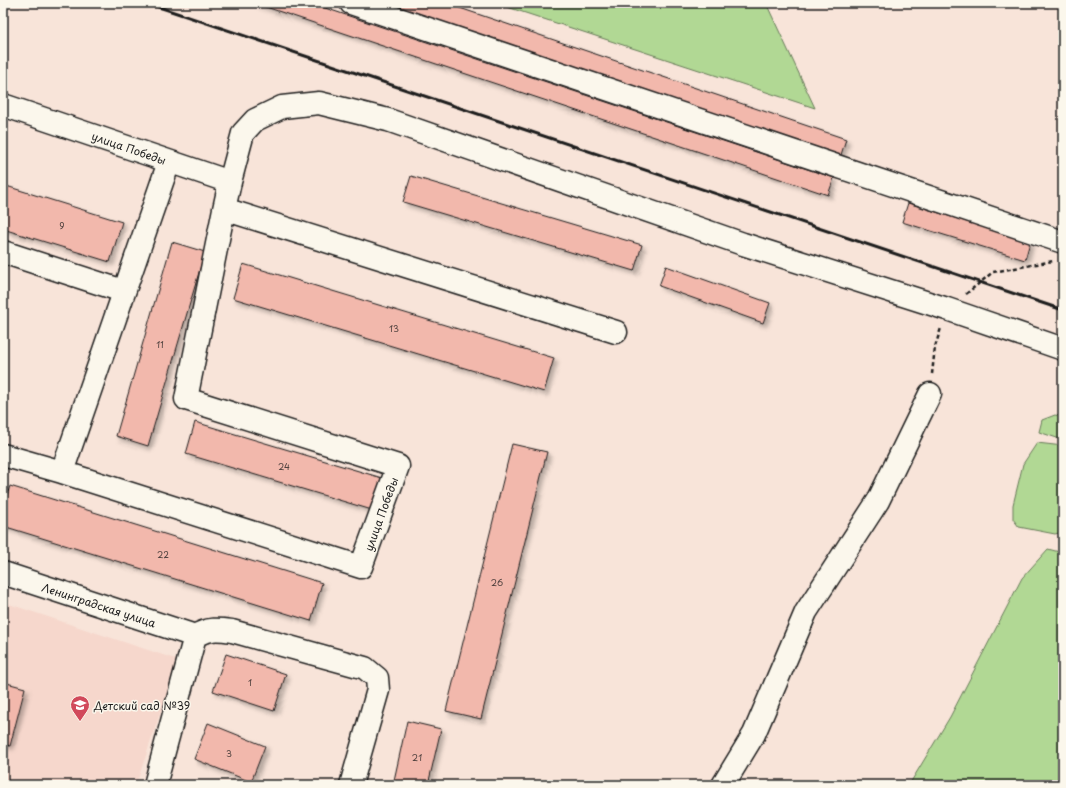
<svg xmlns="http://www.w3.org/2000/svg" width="1066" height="788" font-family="'Playpen Sans',sans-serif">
<defs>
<filter id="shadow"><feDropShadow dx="3.5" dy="3.5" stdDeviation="2" flood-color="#0004"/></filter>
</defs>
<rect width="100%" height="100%" fill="#f8e4d9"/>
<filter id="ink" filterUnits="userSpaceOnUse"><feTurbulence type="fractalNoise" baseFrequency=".025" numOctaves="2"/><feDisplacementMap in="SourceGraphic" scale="8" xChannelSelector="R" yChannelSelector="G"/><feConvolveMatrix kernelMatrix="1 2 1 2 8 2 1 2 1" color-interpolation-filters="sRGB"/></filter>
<g filter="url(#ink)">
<!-- built -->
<path fill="#f6d7cc" d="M3,602L178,660L136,785H3Z"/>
<!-- green -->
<path fill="#b1d894" stroke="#667a58" d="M495,3H766L815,108Z
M1055,415L1063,417V440L1039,432L1042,420Z
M1037,443L1063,446V532L1055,534L1019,527L1013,519V505L1023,464Z
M1048,549L1063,553V785H909L950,717L1022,578Z"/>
<!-- building -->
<path fill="#f2b8ac" stroke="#1c1c1c" filter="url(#shadow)" d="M254,3H310L834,178L828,195Z
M384,3H445L846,139L840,158Z
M411,176L642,245L634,271L403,202Z
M3,185L122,222L110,262L3,229Z
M908,203L1030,242L1025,260L902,222Z
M172,242L205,252L148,446L116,436Z
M243,264L554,358L544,392L233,298Z
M666,266L770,303L763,323L659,286Z
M195,422L382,478L372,510L186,454Z
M512,444L547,452L481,719L446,711Z
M10,486L322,583L311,621L3,526V508Z
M226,654L286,674L274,711L213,691Z
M3,682L25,688L10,746L3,744Z
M407,721L441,729L428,785H393Z
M208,723L265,746L251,782L194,759Z"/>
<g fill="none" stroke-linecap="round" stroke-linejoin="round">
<!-- minor casing -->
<g stroke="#1c1c1c" stroke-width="25">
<path id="minor" d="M351,3L1063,242
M3,105L230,182L224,209L616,332
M230,182L243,133L255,120L282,107L319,103L388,120L743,244L947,309L1063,349
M3,252L123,291
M3,455L62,472L169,162
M62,472L361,567L398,466L186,399L224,209
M3,573L195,636
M195,636C208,628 218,629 232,631L365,668L377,678L378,690L351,785
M155,785L195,636
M723,785L754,734L806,612L878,501L930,394"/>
</g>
<!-- path -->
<path stroke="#1c1c1c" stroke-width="2.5" stroke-dasharray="4 3" stroke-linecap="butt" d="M966,294L993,272L1053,261
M932,374L935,347L941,328"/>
<!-- minor -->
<use href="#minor" stroke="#fbf7ec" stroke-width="22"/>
<!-- rail -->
<path stroke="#1c1c1c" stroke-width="3" d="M147,3L1063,310"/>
</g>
</g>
<!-- icons -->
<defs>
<g id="school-pin" transform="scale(1)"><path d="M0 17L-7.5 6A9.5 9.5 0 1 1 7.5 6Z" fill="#d1495b" stroke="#fbf7ec"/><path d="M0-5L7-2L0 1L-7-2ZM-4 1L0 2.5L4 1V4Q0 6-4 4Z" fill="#fff"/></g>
</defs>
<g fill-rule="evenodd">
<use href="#school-pin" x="80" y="705"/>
</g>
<g text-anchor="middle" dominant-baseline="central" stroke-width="3" stroke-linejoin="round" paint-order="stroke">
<!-- number labels -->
<g font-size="9" fill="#524340">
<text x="62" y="225">9</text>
<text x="394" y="328">13</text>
<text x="160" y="344">11</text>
<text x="284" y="466">24</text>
<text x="163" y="554">22</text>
<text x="497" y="582">26</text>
<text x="250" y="682">1</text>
<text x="229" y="753">3</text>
<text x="417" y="757">21</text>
</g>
<!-- street labels -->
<g font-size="11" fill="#1c1c1c" stroke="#fbf7ec">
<text transform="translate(129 148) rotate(19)">улица Победы</text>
<text transform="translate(381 514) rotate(-70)">улица Победы</text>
<text transform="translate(99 605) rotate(18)">Ленинградская улица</text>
</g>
<!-- poi labels -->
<g font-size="11" fill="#1c1c1c" stroke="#fbf7ec" text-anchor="start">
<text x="94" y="705">Детский сад №39</text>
</g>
</g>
<!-- margin -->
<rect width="1066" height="788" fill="none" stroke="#fbf7ec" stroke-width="16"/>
<rect x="8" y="8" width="1050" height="772" fill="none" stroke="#1c1c1c" stroke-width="1.5" filter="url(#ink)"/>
</svg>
